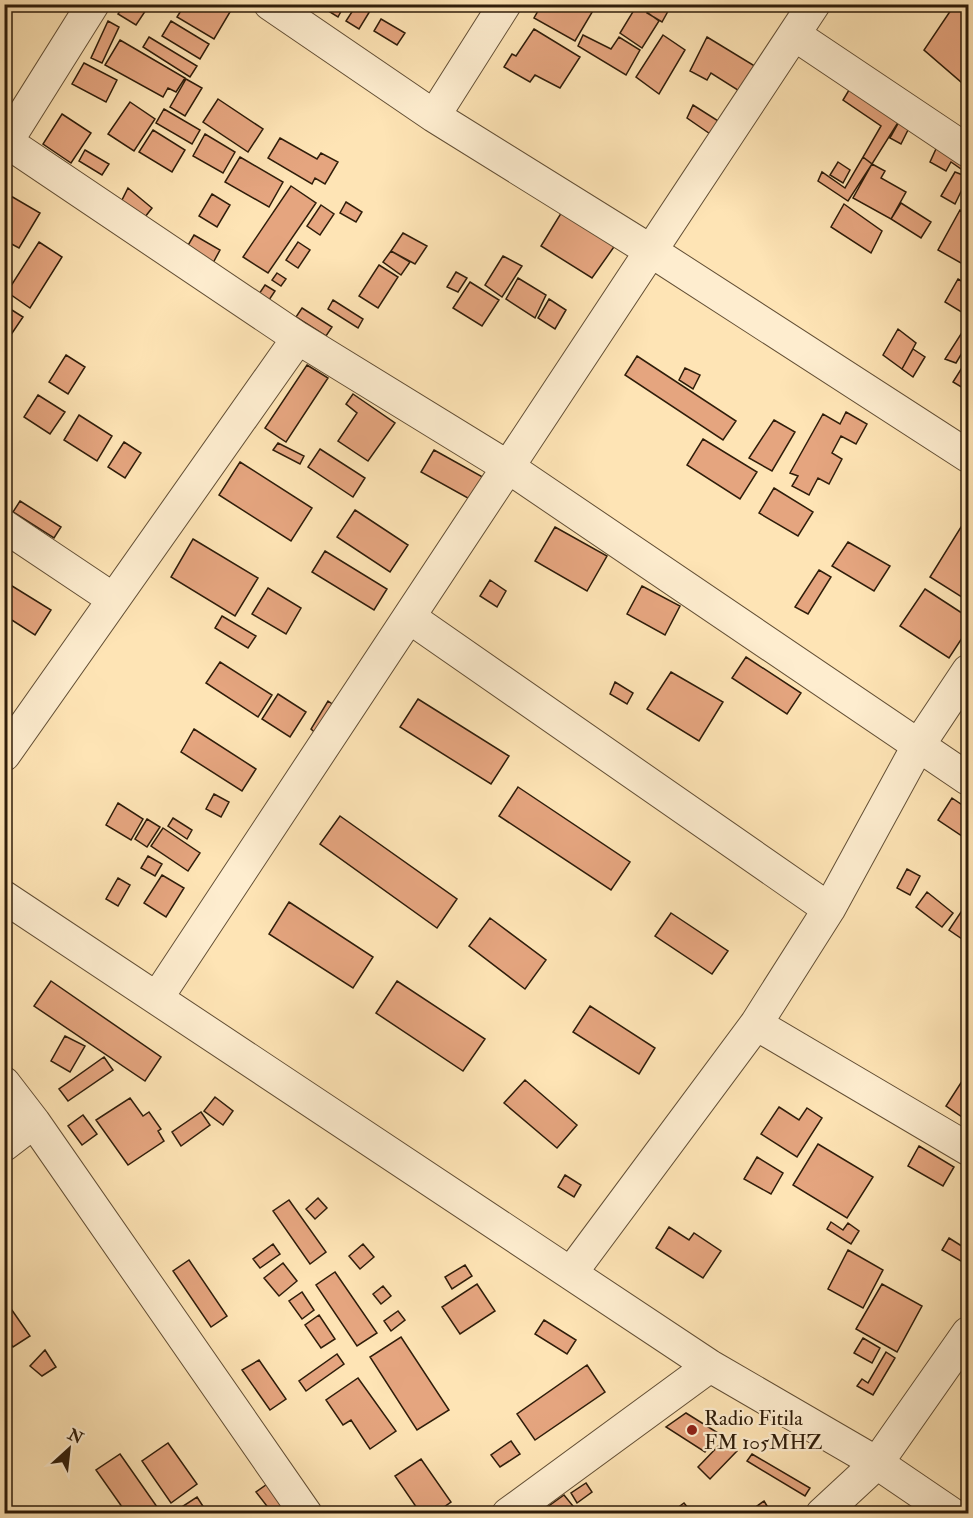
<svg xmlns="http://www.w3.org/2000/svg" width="973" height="1518" font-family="'IM FELL Double Pica',serif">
<rect width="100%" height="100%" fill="#fee4b5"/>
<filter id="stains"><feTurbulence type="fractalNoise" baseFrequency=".00333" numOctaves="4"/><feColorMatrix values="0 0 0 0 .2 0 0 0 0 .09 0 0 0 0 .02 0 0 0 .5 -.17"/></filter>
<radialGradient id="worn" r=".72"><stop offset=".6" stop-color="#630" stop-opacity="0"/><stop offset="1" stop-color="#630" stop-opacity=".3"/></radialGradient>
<!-- building -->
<path fill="#e5a57f" stroke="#2f1d0a" stroke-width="1.5" d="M125,4H137L146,10L136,25L118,14Z
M185,4H218L230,12L214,39L177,17Z
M321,4H345L338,17L320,6Z
M357,4L373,6L359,29L346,21Z
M542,4H587L594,9L575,41L534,18Z
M652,4H672L662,22L647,13Z
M955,4H968V88L924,50Z
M637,5L659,21L642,48L620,33Z
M381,19L405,33L397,45L374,31Z
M108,21L119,27L102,63L91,58Z
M171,21L209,44L200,59L162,36Z
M534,29L580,57L560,88L535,75L530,82L504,67L512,54L516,56Z
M583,35L611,49L619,37L640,50L626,75L578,46Z
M663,35L685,50L659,94L636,77Z
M149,37L197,66L190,77L143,47Z
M707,37L758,68L744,94L711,73L707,80L690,71Z
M120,40L185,78L176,92L168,88L163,97L105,65Z
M84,63L117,80L106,102L72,84Z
M186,79L202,88L185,116L170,107Z
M855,80L904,113L872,164L863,157L881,126L843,100Z
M218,99L263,129L248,152L203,122Z
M130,102L155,119L134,151L108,134Z
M693,105L723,124L716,138L687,118Z
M164,109L200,130L192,144L156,123Z
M904,113L909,128L901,144L890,138Z
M62,114L91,133L71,163L43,144Z
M153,130L185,150L172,172L139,152Z
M205,134L235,152L223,173L193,156Z
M280,138L317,159L321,153L338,162L325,184L315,178L312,184L268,158Z
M941,138L968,156L961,169L951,162L946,171L930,162Z
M85,150L109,164L102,175L79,161Z
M240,157L283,182L269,207L225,182Z
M863,157L872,164L848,201L818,181L822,172L845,188Z
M838,162L850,170L843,183L830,175Z
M872,164L885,171L881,178L906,192L891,219L853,198Z
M955,172L968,177L955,204L941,196Z
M291,186L316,203L268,273L243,257Z
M128,188L152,208L145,217L120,204Z
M4,192L40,213L19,248L4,240Z
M212,194L230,205L217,227L199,216Z
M346,202L362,212L356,222L340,213Z
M901,203L931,222L921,238L891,219Z
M844,204L882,231L871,253L831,227Z
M321,205L334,214L320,235L307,226Z
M563,210L616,244L592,278L541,246Z
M960,210L968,215V267L938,250Z
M403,233L427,246L415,264L391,251Z
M194,235L220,250L213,263L187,247Z
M39,242L62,257L30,308L7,292Z
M298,242L310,250L298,268L286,260Z
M391,251L410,262L401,275L383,262Z
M503,256L522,266L502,297L485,285Z
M379,265L398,277L378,308L359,296Z
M456,272L467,278L458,292L447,287Z
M277,273L286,279L281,286L272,280Z
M518,278L546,295L535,318L506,299Z
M958,279L968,285V316L945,302Z
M470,282L499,300L482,326L453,308Z
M265,285L275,291L269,300L259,294Z
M549,299L566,310L555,329L538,318Z
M333,300L363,319L358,328L328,309Z
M4,305L23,317L4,345Z
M302,308L332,327L326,336L296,317Z
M968,323V343L956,363L945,359Z
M898,329L916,343L902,369L883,355Z
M913,349L925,357L913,377L902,369Z
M66,355L85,367L68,394L49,382Z
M637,356L736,421L723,440L625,375Z
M968,358V391L953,382Z
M307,365L328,378L286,442L265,428Z
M685,368L700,375L693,389L679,380Z
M353,394L395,423L368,461L338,441L357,413L346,404Z
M38,395L65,412L50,434L24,417Z
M846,412L867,424L856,444L841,436L832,453L842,459L829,484L818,478L809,495L792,486L798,476L790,473L823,414L840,424Z
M79,415L112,436L97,461L64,440Z
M774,420L795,432L772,471L749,458Z
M703,439L757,472L740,499L687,465Z
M124,442L141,453L125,478L108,467Z
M278,443L304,456L300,464L273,450Z
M320,449L365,478L353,497L308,467Z
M434,450L488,480L475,502L421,472Z
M240,462L312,508L291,541L219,495Z
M774,488L813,512L798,536L759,513Z
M20,501L61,527L54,538L13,512Z
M355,510L408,545L390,572L337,537Z
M555,527L607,556L587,591L535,561Z
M961,527L968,532V601L930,577Z
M193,539L258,578L235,616L171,577Z
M848,542L890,566L874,591L832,566Z
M325,551L387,589L374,610L312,572Z
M819,570L831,577L808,614L795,607Z
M490,580L506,591L497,607L480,596Z
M4,581L51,610L35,635L4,615Z
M642,586L680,606L665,635L627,614Z
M268,588L301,608L286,634L252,614Z
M925,589L968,617V629L949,658L900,626Z
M222,616L256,636L248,648L215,628Z
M746,657L801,693L787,714L732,678Z
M220,662L272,695L258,717L206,683Z
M671,672L723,702L699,741L647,709Z
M615,682L633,693L627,704L610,694Z
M278,694L306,712L290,737L262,719Z
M418,699L509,756L491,784L400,727Z
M328,701L338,708L319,736L311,729Z
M194,729L256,769L242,791L181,752Z
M518,787L630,862L611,890L499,816Z
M214,794L229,802L221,817L206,809Z
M952,798L968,809V840L938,820Z
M118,803L143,819L131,840L106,825Z
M340,816L457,899L437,928L320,844Z
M173,818L192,830L187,839L168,826Z
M147,819L160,827L147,847L135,839Z
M163,828L200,853L188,871L151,846Z
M148,856L162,864L155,876L141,868Z
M907,869L920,876L910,895L897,888Z
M162,875L184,888L166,917L144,903Z
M118,878L130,885L118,906L106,899Z
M927,892L953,913L942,927L916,907Z
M289,902L373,957L353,988L269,934Z
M965,906L968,908V936L965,941L949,930Z
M671,913L728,951L712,974L655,936Z
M490,918L546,960L525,989L469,946Z
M51,981L161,1057L145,1081L34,1006Z
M397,981L485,1039L463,1071L376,1013Z
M590,1006L655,1048L639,1074L573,1032Z
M65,1036L85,1046L70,1072L51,1061Z
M104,1057L113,1070L68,1101L59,1089Z
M966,1075L968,1077V1121L946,1106Z
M525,1080L577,1125L557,1148L504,1103Z
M215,1097L233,1111L223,1125L204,1111Z
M130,1098L143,1116L149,1112L161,1129L158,1131L164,1141L128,1165L96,1120Z
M779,1107L799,1120L807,1108L822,1118L797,1157L761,1134Z
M201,1112L210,1125L181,1146L172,1132Z
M83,1115L97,1134L82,1145L68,1126Z
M818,1144L873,1177L847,1218L793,1185Z
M919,1146L954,1167L943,1186L908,1166Z
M757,1157L783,1173L771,1194L744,1179Z
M565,1175L581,1185L574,1197L558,1187Z
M318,1198L327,1208L315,1219L306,1209Z
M289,1200L326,1252L310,1264L273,1211Z
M831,1222L843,1230L848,1223L859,1231L851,1244L827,1229Z
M669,1227L689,1240L694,1233L721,1251L703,1278L656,1248Z
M949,1238L968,1250V1260L966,1264L942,1250Z
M273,1244L280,1254L260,1268L253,1259Z
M363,1244L374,1257L360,1269L349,1256Z
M848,1250L883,1270L863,1308L828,1289Z
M189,1260L227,1316L211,1327L173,1271Z
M283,1263L297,1281L279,1296L264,1278Z
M465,1265L472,1276L452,1289L445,1277Z
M335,1272L377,1333L357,1346L316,1285Z
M477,1284L495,1311L460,1334L442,1307Z
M882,1284L922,1306L897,1352L856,1329Z
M383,1286L391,1296L381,1304L373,1294Z
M302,1292L314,1310L302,1319L289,1301Z
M7,1303L30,1336L13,1347L4,1335V1305Z
M398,1311L405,1320L391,1331L384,1321Z
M319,1315L335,1339L321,1348L305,1325Z
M544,1320L576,1340L567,1354L535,1334Z
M401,1337L449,1410L417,1430L370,1357Z
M863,1338L880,1348L872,1363L854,1353Z
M45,1350L56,1367L42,1376L30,1366Z
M886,1352L895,1358L873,1395L857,1386L862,1379L868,1383Z
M337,1354L344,1364L306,1391L299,1381Z
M259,1360L286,1399L270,1410L242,1370Z
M587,1365L605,1392L535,1440L517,1414Z
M358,1378L396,1431L370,1449L351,1420L343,1425L326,1400Z
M686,1413L718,1433L705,1452L666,1427Z
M725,1439L737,1451L710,1479L698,1467Z
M511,1441L520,1454L500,1467L491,1455Z
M168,1443L197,1484L171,1503L142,1461Z
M120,1454L162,1514H127L96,1470Z
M752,1454L810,1488L805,1496L747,1461Z
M421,1459L451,1502L434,1514H421L395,1476Z
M273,1480L298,1514H273L256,1492Z
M586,1483L592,1492L577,1503L571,1493Z
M564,1495L573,1506L562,1514L539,1513Z
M197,1497L208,1514H179L177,1510Z
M764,1501L772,1514H746Z
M684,1503L693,1514H669Z"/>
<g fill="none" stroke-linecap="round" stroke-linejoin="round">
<!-- minor casing -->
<g stroke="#634f35" stroke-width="34">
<path id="minor" d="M270,4L434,116L651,251L968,456
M795,35L968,151
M434,116L505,4
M7,142L298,338L508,467L968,779
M4,146L93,4
M4,526L113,599
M409,617L829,909
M4,755L298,338
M4,897L710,1366L877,1463L952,1514
M157,998L814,4
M756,1024L968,1149
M4,1083L34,1122L306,1514
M4,1145L34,1122
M571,1273L756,1024L829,909L918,746L968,671
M508,1514L710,1366
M822,1514L877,1463L968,1333"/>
</g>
<!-- minor -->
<use href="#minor" stroke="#feedcf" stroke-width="32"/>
</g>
<!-- markers -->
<circle fill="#8f2418" stroke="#feedcf" stroke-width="2" cx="692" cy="1430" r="6"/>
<g text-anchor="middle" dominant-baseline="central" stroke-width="4.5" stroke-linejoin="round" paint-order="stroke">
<!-- poi labels -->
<g font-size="21" fill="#2f1d0a" stroke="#feedcf" text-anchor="start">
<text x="704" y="1418">Radio Fitila<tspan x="704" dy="24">FM 105MHZ</tspan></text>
</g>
</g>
<!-- margin -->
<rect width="973" height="1518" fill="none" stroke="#fee4b5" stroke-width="24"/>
<rect x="6" y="6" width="961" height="1506" fill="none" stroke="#2f1d0a" stroke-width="3"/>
<rect x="12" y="12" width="949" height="1494" fill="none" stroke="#2f1d0a" stroke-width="1.5"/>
<!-- north arrow -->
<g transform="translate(69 1449) rotate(27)" stroke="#feedcf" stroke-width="4.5" paint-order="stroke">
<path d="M0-4.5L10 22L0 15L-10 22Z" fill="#2f1d0a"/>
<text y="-9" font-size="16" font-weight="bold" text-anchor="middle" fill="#2f1d0a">N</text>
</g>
<rect width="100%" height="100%" filter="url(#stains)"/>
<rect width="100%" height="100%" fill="url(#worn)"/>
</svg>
